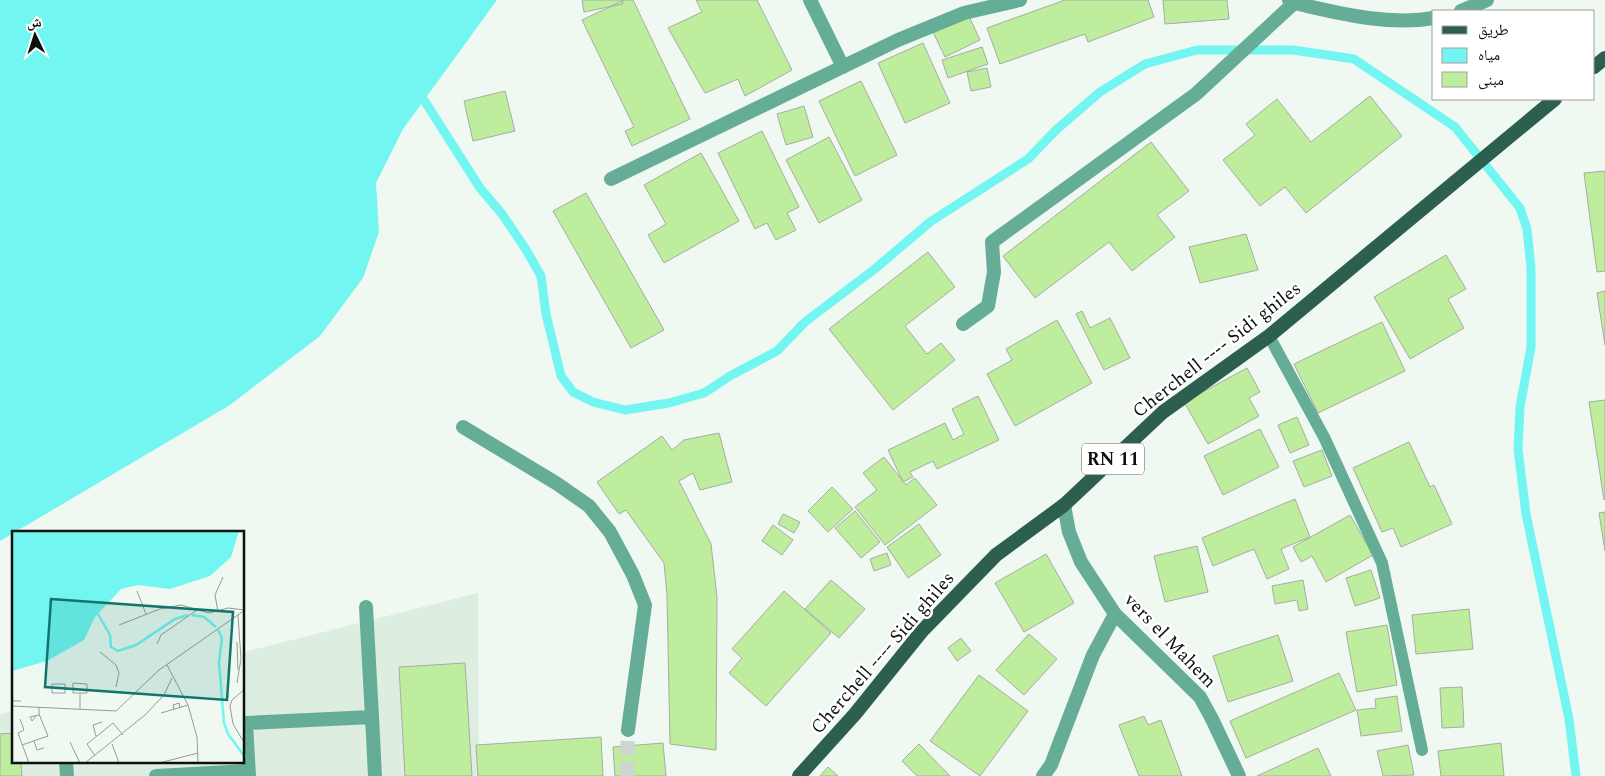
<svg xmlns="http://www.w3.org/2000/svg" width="1605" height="776" font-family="Spectral,'Noto Naskh Arabic',serif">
<rect width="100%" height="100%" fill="#eff9f2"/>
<!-- built -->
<path fill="#ddeee1" d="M478,593L479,776H0V714L14,711V762H244V652Z"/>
<!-- water -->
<path fill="#73f6f2" d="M0,0H497L403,129L376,183L379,232L363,278L320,336L230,405L0,541Z"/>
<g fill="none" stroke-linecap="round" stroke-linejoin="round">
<!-- stream -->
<path stroke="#73f6f2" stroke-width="9" d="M424,100L480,188L502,214L525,248L541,276L546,314L561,376L573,392L593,402L625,410L669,403L704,393L730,376L777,351L805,322L876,268L930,222L1028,159L1056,130L1100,92L1145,64L1197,50H1293L1354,59L1455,127L1520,208L1527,229L1531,268V347L1520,407L1518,449L1526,514L1569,719L1576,776"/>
</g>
<!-- building -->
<path fill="#beed9d" stroke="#a7aca3" d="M582,0H622L623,4L584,12Z
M624,0H633L690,119L632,146L625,131L634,127L582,20Z
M696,0H757L792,70L745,96L738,79L705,93L668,28L702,12Z
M1065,0H1148L1154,17L1088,42L1085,34L1000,64L987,28Z
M1163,0H1227L1229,19L1165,24Z
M969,16L980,40L945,57L933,32Z
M923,43L950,103L905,123L878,63Z
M982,47L988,64L948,78L942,60Z
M987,68L991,87L971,91L967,72Z
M861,81L897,155L855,176L819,101Z
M505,91L515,131L473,141L464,101Z
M1370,96L1402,136L1306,213L1285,187L1260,206L1223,160L1255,135L1246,124L1277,99L1311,142Z
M804,106L813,137L786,145L777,114Z
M762,131L799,207L787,213L796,230L776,240L767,223L755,229L718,153Z
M829,137L862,200L819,223L786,160Z
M1151,142L1189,191L1157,215L1175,237L1132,271L1109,242L1035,298L1003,256Z
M701,153L739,221L664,263L648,235L666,224L644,185Z
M1605,171V271L1597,272L1584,173Z
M586,193L664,330L631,348L553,211Z
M1246,234L1258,270L1200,283L1189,247Z
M928,252L955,287L905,326L927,354L941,343L955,360L893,410L829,329Z
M1446,255L1466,289L1448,299L1464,328L1410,359L1374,297Z
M1605,291V345L1597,293Z
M1082,311L1090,328L1110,318L1130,358L1104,370L1076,314Z
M1057,320L1092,383L1015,426L987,374L1012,360L1006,349Z
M1382,322L1405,371L1318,413L1294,364Z
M1247,368L1260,392L1249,398L1259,416L1208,444L1184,402Z
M978,396L999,440L937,469L933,461L910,472L913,477L903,482L888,450L945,423L953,440L964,434L952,409Z
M1605,400V499L1604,500L1589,402Z
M1297,417L1309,445L1290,453L1278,425Z
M1260,429L1279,467L1223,495L1204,456Z
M719,433L732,482L700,490L693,473L679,481L711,544L717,597L716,750L670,744L667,595L664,563L626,510L619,514L597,482L662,436L672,450L684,440Z
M1409,442L1430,487L1434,485L1452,524L1401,547L1393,528L1382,532L1353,468Z
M1322,450L1332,476L1304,487L1293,461Z
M884,457L906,485L915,478L937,505L885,545L855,507L877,490L863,473Z
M832,487L853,509L828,532L808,511Z
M1295,499L1310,537L1281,549L1289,569L1267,579L1254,549L1213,566L1202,538Z
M855,511L880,542L861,558L835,528Z
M1605,512V551L1599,513Z
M783,514L800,522L794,533L778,524Z
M1350,515L1373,555L1326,582L1312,556L1301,562L1293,547Z
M919,524L941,555L908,578L887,547Z
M773,525L793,540L782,555L762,541Z
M1197,546L1208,592L1165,602L1154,556Z
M887,553L891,565L874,571L870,559Z
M1046,554L1074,603L1024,632L995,583Z
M1371,570L1380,598L1355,606L1346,578Z
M831,580L865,609L839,638L805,609Z
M1303,580L1308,609L1299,611L1297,600L1275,604L1272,586Z
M784,591L831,633L766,706L729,673L742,658L732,649Z
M1469,609L1473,649L1416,654L1412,615Z
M1387,625L1397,685L1357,692L1346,632Z
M1029,634L1057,659L1024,695L996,670Z
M1278,635L1293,681L1228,702L1213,656Z
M961,638L971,651L957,661L948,648Z
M465,663L472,776H405L399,667Z
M1339,673L1356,710L1246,758L1230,721Z
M979,675L1028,711L980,776L930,741Z
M1462,687L1464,727L1442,728L1440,688Z
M1397,696L1402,731L1361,736L1357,710L1376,708L1375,699Z
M1144,716L1148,725L1161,720L1182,776H1139L1119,725Z
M14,733V762H21L22,776H0V734Z
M601,737L603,776H478L476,745Z
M663,743L666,776H615L613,747Z
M1501,743L1504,776H1441L1438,751Z
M919,744L950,776H917L902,761Z
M1408,745L1414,775L1383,776L1377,751Z
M1318,748L1331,776H1257Z
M828,767L838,776H820Z"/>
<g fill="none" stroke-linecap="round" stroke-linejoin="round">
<!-- minor-tunnel -->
<path stroke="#cdd6d0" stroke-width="14" stroke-dasharray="14 7" stroke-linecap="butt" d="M627,776L628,730"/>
<!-- service -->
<path stroke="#66ad98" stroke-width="12" d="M1269,336L1324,437L1382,563L1422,750"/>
<!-- minor -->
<path stroke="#66ad98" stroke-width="14" d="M810,0L843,67
M1289,0L1294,3C1339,13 1387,26 1434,18
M1461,11L1487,0
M611,179L898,40L964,13L1020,0
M963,324L988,306L994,272L992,242L1196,94L1294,3
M463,427L556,483L589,506L610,532L633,575L645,605L628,730
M1064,505L1069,532L1081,562L1115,614L1200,697L1212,719L1239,776
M366,607L372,717
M66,762L67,776
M156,776L248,771
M249,776L246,723L372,717L375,776
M1043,776L1051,765L1093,655L1115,614"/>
<!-- primary -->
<path stroke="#2d5f51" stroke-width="14" d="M1594,67L1605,58
M799,776L855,714L922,631L996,555L1064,505L1163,412L1269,336L1555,99"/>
</g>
<g text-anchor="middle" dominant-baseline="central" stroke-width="5" stroke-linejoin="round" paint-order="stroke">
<!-- shield labels -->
<rect fill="#fff" stroke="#565856" stroke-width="1" x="1082" y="443.5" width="62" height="31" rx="4"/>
<g font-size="18" font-weight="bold" fill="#0e110e">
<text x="1113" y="459">RN 11</text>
</g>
<!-- street labels -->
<g font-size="19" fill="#0e110e" stroke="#fff">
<text transform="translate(1217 350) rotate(-38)">Cherchell ---- Sidi ghiles</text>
<text transform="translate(1170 641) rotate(46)">vers el Mahem</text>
<text transform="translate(883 653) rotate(-49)">Cherchell ---- Sidi ghiles</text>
</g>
</g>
<!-- overview -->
<g transform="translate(12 531)">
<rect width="232" height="232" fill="#eff9f2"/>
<path d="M0,0H227L219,26L198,45L158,58L126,54L109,58L83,86L72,109L35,130L0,140Z" fill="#73f6f2"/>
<path fill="none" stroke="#73f6f2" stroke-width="2.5" d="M86,83L98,104L99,116L106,120L124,114L163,88L176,84M180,84L192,86L204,96M206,99L210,107L207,131L212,192L216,203L233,226"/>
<path fill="none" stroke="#959c97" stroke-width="1" d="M125,60L134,83M206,81L203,64L211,46M107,94L148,78L169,74L197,82L216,77L233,79M225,111L226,139M145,113L149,104L185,79M88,121L104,134L107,142L104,156M155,134L176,174L185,206L186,232M225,152L229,128L226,84M53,158V162H40V153H53V158H61M233,158L220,169L218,175L221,193L233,213M0,162L1,170H9M0,175L104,180L147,139L233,79M68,178V162H61V152L75,153V162H68M162,179L161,174L167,172L168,177M149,182L176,174M24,185L20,190L18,186L27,184M8,188L12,199L6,202L17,232M84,205L81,194L90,191M22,210L25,219L32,217M58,211L68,232M100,213L107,232M10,214L36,205L27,183V176M83,225L75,213L101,192L111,204M73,232L133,184L152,164L160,147M147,232L186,222"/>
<path fill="#0f766e" fill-opacity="0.15" stroke="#0f766e" stroke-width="2.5" d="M39,68L221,81L215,169L33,156Z"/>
<rect width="232" height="232" fill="none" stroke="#0e110e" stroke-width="2.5"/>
</g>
<!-- legend -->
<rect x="1432" y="10" width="162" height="90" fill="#ffffff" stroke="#9fa09f"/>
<rect x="1442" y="26" width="25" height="8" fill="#2d5f51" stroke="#9fa09f"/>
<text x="1478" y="35" font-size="15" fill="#0e110e">طريق</text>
<rect x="1442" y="48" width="25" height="15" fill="#73f6f2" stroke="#9fa09f"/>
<text x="1478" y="60" font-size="15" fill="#0e110e">مياه</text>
<rect x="1442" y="72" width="25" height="15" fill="#beed9d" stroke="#9fa09f"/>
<text x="1478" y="85" font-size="15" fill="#0e110e">مبنى</text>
<!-- north arrow -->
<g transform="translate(35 35) rotate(356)" stroke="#ffffff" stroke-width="4" paint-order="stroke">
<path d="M0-4L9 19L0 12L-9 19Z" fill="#0e110e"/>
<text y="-8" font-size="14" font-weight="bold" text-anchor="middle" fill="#0e110e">ش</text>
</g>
</svg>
